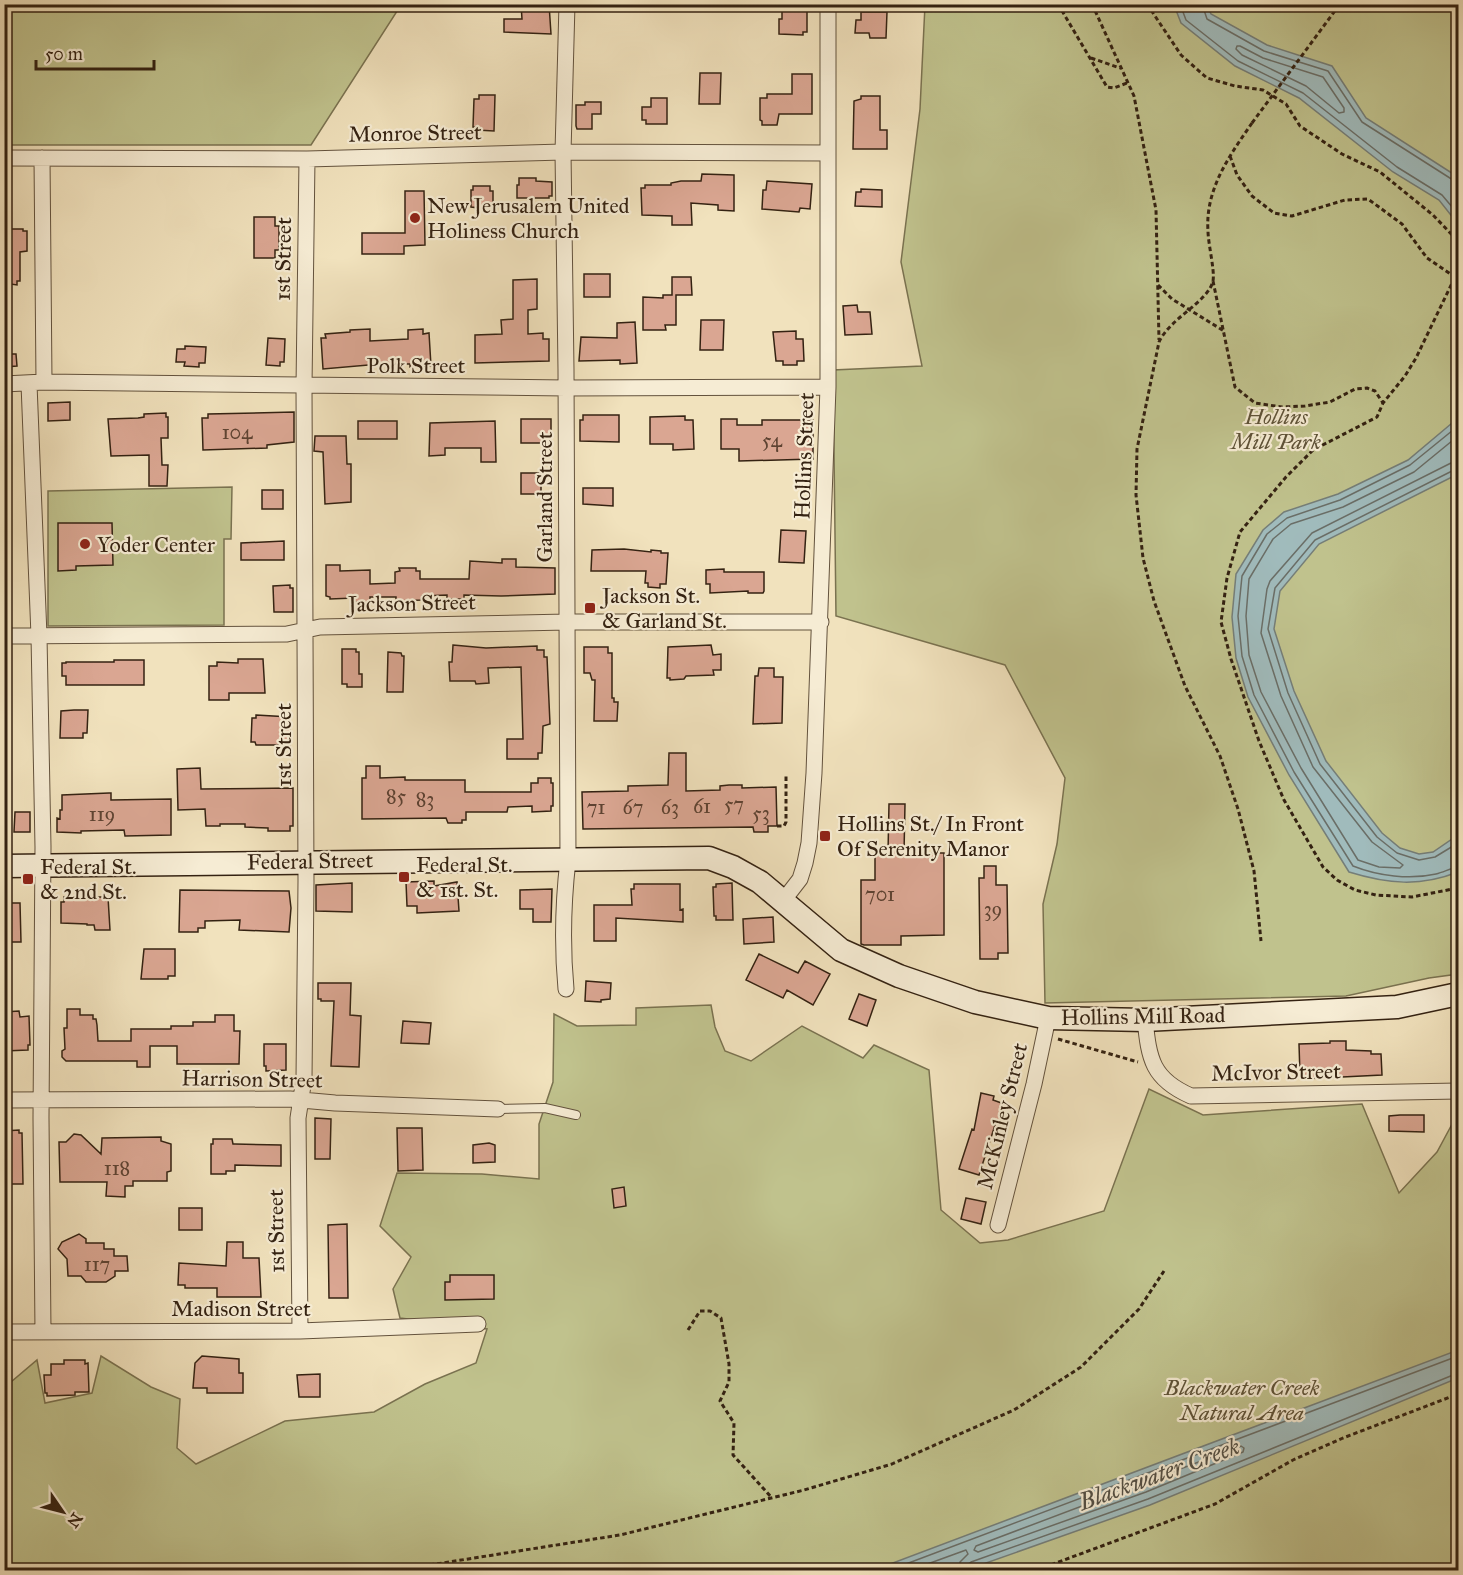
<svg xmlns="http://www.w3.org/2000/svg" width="1463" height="1575" font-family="'IM FELL Great Primer',serif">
<rect width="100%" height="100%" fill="#f1e2bd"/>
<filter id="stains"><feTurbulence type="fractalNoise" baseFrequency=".00333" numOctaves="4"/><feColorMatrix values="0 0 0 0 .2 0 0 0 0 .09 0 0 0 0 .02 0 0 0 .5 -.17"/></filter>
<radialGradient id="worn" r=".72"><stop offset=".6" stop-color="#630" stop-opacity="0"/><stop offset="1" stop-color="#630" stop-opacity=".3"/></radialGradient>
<!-- green -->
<path fill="#c0c28d" stroke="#7a7250" stroke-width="1.5" d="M4,5L5,4L401,5L311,145H5Z
M925,5H1458V974L1429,978L1346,996L1045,1003L1043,904L1057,844L1065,778L1005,665L836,616L833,370L922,366L901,262L920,109Z
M232,487L231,539H224V625L48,626V491Z
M711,1005L715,1027L725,1051L751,1061L802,1026L863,1058L874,1045L929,1070L941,1210L980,1243L1008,1240L1104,1211L1149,1089L1203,1115L1362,1104L1399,1193L1437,1152L1458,1113V1570H5V1392L11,1382L37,1360L45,1403L92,1393L101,1356L151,1387L180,1399L177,1448L196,1464L285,1421L374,1412L425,1384L476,1363L487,1329L400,1318L393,1289L411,1257L380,1226L397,1173L482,1174L539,1179V1124L553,1082L554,1014L577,1026L636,1025V1008Z"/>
<!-- water -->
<path fill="#a0bbbc" stroke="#757e78" stroke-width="1.5" d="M1174,5H1207L1211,14L1267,45L1332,66L1366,118L1458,177V224L1439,200L1393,172L1299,98L1235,66L1181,23Z
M1458,418V474L1319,544L1280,591L1274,629L1294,691L1326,761L1382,833L1400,848L1419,854L1433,852L1458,835V872C1420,887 1388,884 1349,872L1289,775L1248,697L1236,658L1232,617L1236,574L1263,530L1284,512L1338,494L1408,460Z
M1458,1350V1378L1150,1505L969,1569L868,1570L877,1569Z"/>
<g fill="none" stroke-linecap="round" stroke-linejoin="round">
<!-- shore -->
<path stroke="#6a6e67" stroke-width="1.5" d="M1180,4L1186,20L1238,61L1303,93L1397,167L1442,195L1458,214
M1202,4L1207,19L1264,51L1328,71L1362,122L1453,180L1458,181
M1240,46L1263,58L1323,77L1344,108V112L1339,113L1306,86L1242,55L1236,49L1237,46Z
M1458,426L1410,465L1340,500L1287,518L1267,534L1242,576L1238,616L1242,656L1254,695L1294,772L1353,866C1378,876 1410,880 1436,874C1444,872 1451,868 1458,867
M1458,436L1414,472L1343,507L1291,524L1273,539L1249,579L1246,616L1249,655L1261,692L1301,768L1358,860L1379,867L1400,868L1403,865L1372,842L1313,767L1281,696L1261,633L1267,589L1270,581L1312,533L1451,463L1458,462
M1458,469L1454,470L1315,540L1275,588L1268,629L1288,693L1320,764L1377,837L1397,853L1419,860L1435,857L1458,843
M1241,1446L1244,1448L1243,1452L1146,1492L978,1552L974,1550L976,1546Z
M890,1570L1458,1356
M911,1570L966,1550L968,1554L960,1562L959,1570
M966,1570L967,1565L971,1562L1148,1499L1458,1373"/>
</g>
<!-- building -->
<path fill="#daa692" stroke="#342212" stroke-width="1.5" d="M521,4H549L551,34L504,32V19H522Z
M782,4H807V32H803V35L779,34V19H782Z
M861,12H887L886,38H870L869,33H855L856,20H861Z
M700,73H721L720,104H699Z
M792,74H812V114H779L777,125H762V121L760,120V98H767V94H792Z
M479,95H495L494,131L477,130V127H473L474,99H479Z
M861,96H880V130H887V149H853L854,101L861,99Z
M651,98H667V124H646V120H642V107H651Z
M585,102H601V114H592V129H577L576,126V105H585Z
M702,174L734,175V211L718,210V205L691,203L692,225H672V216L642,215L641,188H645V185H671V183L681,181H701Z
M519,178H536V181L552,182V196H549V198H517V185H519Z
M767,181L812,184L810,209L800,208L799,212L762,209L763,190H766Z
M473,186H490V191H493V210H479V208L471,207V190H473Z
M861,189L882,190V207L855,206L856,192H861Z
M405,191H424L425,245L404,246V254H362V233H405Z
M254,217H275V226H279V250H275V258H254Z
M4,229H23V231H27V251L20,252V281H17V285L4,283Z
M584,274H610V297H584Z
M672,277H691L692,295H676V325H665L666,330H643V297L663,298V295H672Z
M537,279V309L528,310V334L543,333V339H549V361L475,363V335L502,334L501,320L513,319V280Z
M857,305L858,312H870L872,334L845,335L843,306Z
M701,320H724L723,350H700Z
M635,322L637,363L620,364V360L579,361L581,337L617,338V323Z
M370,329V341L408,339V330L423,329V334L429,333L431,366L410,367V364H380L323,369L321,338H326L325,334L350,332V330Z
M796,331V339H803L804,361H797V365H783V361H776L773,332Z
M268,338L285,339L284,362H280V366L266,365Z
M185,346L206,347L205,363H199V367L184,366L185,362H176L177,349H185Z
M4,354H16L17,366L4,367Z
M70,402V420L48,421V403Z
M294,412V442L267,445V448L203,450L202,418H208V414Z
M166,413V417H168V438H161L162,465H168L167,486H149V455L111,456L108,419L138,418L144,417V414Z
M583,415H619V442L580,441V420H583Z
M685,416V420H693L694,449L673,450V444H650V417Z
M521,419H551V443H521Z
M721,419H737V425H762V420H813V459L739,461V449H721Z
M358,421H397V439H358Z
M495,421L496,462H481V448H445V455L429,456L430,423Z
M315,436H346L347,464H351V502L325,504L323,452L314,451Z
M521,473H541V494H521Z
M583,488H613V506L583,504Z
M262,490H283V509H262Z
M58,523H112L113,565L76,566V570L58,571Z
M781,530L806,531L804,563L779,562Z
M284,541V560H241V543Z
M624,549L651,552V550L661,551V553H668L666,584H660V588L648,587V583H645L646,571H591L592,550Z
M502,559H516V567L555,568V594L501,596L464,595V599H447V595L422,596L421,600L396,601V597H370V602H355L354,598L330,599V597L326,596V565H340V571L370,570V584L395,583V572L400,571L399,568H416V571H420V579H469L470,561L502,563Z
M724,569V572H764V591L763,593H748V591L710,593V584H706V570Z
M290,585V588H293V612H274L273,586Z
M453,645L486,648L537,646V650H544V657H547L550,724L543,726L542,753H538V759H507V739H523L521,667L488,668L489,683L476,684L475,681H450L449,662H452Z
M711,645L713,655L721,654V670H713L714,675L686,676L684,679L670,680V678H667L668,647Z
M584,647H608V653H612V698H614V702H618L617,721H594L595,680H592L590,673H584Z
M342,649H356V652H359V674H362V687H347V684H342Z
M388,652L401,653L402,656H404L403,692H387Z
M238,659H263L265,693H229V700H209V666H217V662L238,663Z
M114,660H144V685H66V676H62V663H66V662H114Z
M759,668H774V677H783L782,723L753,724L755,676H758Z
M74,710H88L87,733H83V738H60L61,711Z
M256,715L290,717V745H256L255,742H251L252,718H256Z
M669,753H686V791L720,790V786L729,785H742V788L776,787L777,826H768V832H754L753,827L583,829L582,792L628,791V786L668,785Z
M366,766H380V778L405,777V780H465V792H531V783H538V778H551V783H553V806H551V811L532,812V806L508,807L507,812H466V820H462V823H448L446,818L362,819V778H366Z
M200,768L201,789L293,788V826H290V831H268V828L245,827V824H220V826H206L205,809L178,810L177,769Z
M109,793H111V800L171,799V835L125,836L124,830L81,831V833L57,832V818L60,819V810H62V795Z
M889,804H905L904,853H944V935L901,936V945H864L861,944V880H875V856L888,853Z
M15,812H30V832H14Z
M984,866H996V885H1007L1008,953H998V959H980L979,878H984Z
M434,881V886L457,882L459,911L417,913V906H407L406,882Z
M352,883V912L316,911V885Z
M732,883L733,920H716V916H714L713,887H716V884Z
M634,884H680V910L683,909V922L616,918V941H594V905H632L631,889H634Z
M552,889L551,922H533V909H520V890Z
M180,890L289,891L291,908L289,932L239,930L240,920L205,921V928H198V932H179Z
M64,897H108L110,930H95L94,925H87V924L61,923V902H64Z
M8,903H20L21,942H5V908H8Z
M773,917L774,942L744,944L743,919Z
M144,949H175V976H168V979H141Z
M759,954L798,973L805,961L830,974L813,1005L787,990L783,998L746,980Z
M586,981L611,983L610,999L601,1000V1002L585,1001Z
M318,983H351L350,1015L361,1016L359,1067L331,1066L334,1001H321V999H318Z
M859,994L876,1000L867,1026L849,1019Z
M67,1009H80V1015H93V1019H96L97,1025L98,1041H131V1029H171V1026H193V1022H215V1015H234V1031H240L239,1064H177V1046H150V1067H137V1061H66L62,1057V1051L65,1049L64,1028H67Z
M19,1011L20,1017L29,1016L30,1045H28V1050L4,1051V1012Z
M403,1021L431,1023L429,1044L401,1043Z
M1330,1041H1346V1050L1371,1051V1054H1381L1382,1075L1302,1079V1075H1300L1299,1044L1330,1043Z
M264,1044H286V1070L266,1071V1066H264Z
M981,1093L994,1096L993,1100L1007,1105L1003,1121L996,1122L979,1175L959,1169L972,1129L974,1130Z
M1400,1115H1424V1132L1389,1131V1116Z
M315,1118L331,1119L330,1159H315Z
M397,1128H422L423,1170L398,1171Z
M19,1130V1133H22L23,1184H4V1131Z
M74,1134L81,1135L101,1154L102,1138L161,1137V1141L171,1144V1171L167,1172V1181H133V1186H125V1197L106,1196L107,1182H60L59,1142H66Z
M213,1139H232L233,1144H235L281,1145V1166L235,1165V1171H226V1174H211V1144H213Z
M489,1143L495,1145V1162L473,1163V1145Z
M624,1187L626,1206L614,1208L612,1189Z
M966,1198L986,1202L981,1224L961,1219Z
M179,1208H202V1230H179Z
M347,1224L348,1298H329L328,1225Z
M79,1234L86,1239V1243H104V1249H114V1256H127L128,1271H115V1276L106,1282H86L81,1276H68L67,1259L58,1249L62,1242Z
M227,1242H243V1258H259L261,1297H217V1288H185V1285H178L179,1263L226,1266Z
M450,1275H494V1299L445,1300V1282H450Z
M202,1356L239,1359V1373H243V1393H207V1388H193L195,1363Z
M64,1360H85V1364L88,1363L89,1392H75V1395L47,1396V1393H45L44,1375H51V1364H64Z
M320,1374V1397H299L297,1375Z"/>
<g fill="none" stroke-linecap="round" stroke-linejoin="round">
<!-- lane casing -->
<g stroke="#63523d" stroke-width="10">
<path id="lane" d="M498,1109L545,1108L576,1115"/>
</g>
<!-- street casing -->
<g stroke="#63523d" stroke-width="17">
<path id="street" d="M4,158L307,159L563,152L828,153
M42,158L44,382
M4,384L44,382L566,388L828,387
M29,384L39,636L43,847L41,1118L43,1332
M4,636L287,634L320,627L567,622H821
M783,901L800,879L805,863L809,843L814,773L828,387V4
M566,989C562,946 563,903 568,860L566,370L563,152L567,4
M1145,1020C1149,1059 1152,1079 1191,1096L1458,1091
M4,1100L290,1099L335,1103L498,1109
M998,1225L1034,1084L1048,1018
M300,1331L298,1118L304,1079L306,881L304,387L307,159
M4,1332L300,1331L478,1324"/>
</g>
<!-- secondary casing -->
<g stroke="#342212" stroke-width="25">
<path id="secondary" d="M4,866L709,858L733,867L760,882L841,950L899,976L975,1002L1048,1018L1145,1020L1397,1007L1458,994"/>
</g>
<!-- path -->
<path stroke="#342212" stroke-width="3" stroke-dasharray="4.5 3" stroke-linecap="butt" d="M1058,4L1107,87L1114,88L1127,83
M1092,4L1134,96L1156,210L1159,340
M1147,4L1181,55L1207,78L1235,86L1263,90L1286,104L1300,126L1342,154L1380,172L1433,215L1456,239L1458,253
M1091,58L1120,68
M1252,123C1230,155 1205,189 1208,231C1208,243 1215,271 1213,281C1208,302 1170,318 1159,342L1137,449L1136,495L1143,558L1154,601L1185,686L1220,756L1238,809L1254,871L1261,941
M1230,156L1237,175L1252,196L1274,213L1292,216L1345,200L1368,199L1402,224L1427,258L1455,277
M1458,263L1455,277L1416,358L1405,376L1383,403L1377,417L1313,450L1286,477L1240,532L1227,578L1221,622L1231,659L1259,741L1284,800L1323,867L1337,880L1355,890L1376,895L1412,897L1458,888
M1213,281L1235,387L1255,403L1282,407L1305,406L1330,402L1355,389L1367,388L1375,391L1383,403
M1158,285L1172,299L1224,331
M777,826H784L786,822V775
M1058,1039L1138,1062
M688,1330L700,1311H710L721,1318L729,1364V1382L720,1401L734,1423L733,1455L772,1498
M385,1570L436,1564L620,1535L804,1490L892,1464L1014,1410L1081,1367L1139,1309L1164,1271
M1037,1570L1215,1504L1293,1460L1343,1438L1458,1394"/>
<!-- lane -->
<use href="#lane" stroke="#f6ecd4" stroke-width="8"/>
<!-- street -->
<use href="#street" stroke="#f6ecd4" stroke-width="15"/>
<!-- secondary -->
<use href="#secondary" stroke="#f6ecd4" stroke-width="22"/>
<!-- path-bridge -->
<path stroke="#342212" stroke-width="3" stroke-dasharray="4.5 3" stroke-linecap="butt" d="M1252,123L1340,4"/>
</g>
<!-- markers -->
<g fill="#8f2418" stroke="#f6ecd4" stroke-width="2">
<circle cx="415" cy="218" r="6"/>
<circle cx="85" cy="544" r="6"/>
<rect x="584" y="602" width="12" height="12" rx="3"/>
<rect x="819" y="830" width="12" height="12" rx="3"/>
<rect x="398" y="871" width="12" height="12" rx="3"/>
<rect x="22" y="873" width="12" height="12" rx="3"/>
</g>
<g text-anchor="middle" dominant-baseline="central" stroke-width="4.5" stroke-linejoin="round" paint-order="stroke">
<!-- number labels -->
<g font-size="20" fill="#5e4332">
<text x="237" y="432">104</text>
<text x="772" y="440">54</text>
<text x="396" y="796">85</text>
<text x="425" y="799">83</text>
<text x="734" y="804">57</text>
<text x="702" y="806">61</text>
<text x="596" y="807">71</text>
<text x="633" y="807">67</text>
<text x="670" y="807">63</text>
<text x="761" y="813">53</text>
<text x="102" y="814">119</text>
<text x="880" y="894">701</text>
<text x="993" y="909">39</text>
<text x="117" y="1168">118</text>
<text x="97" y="1264">117</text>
</g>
<!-- street labels -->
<g font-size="22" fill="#342212" stroke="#f6ecd4">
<text transform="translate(415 133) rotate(-1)">Monroe Street</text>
<text transform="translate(283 259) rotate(-89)">1st Street</text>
<text x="416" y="365">Polk Street</text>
<text transform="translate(804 456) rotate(-88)">Hollins Street</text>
<text transform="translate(544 497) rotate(-90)">Garland Street</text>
<text transform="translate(412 603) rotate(-1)">Jackson Street</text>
<text transform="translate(283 745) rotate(-90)">1st Street</text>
<text transform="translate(310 861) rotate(-1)">Federal Street</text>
<text transform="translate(1143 1016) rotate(-1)">Hollins Mill Road</text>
<text transform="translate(1276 1072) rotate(-1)">McIvor Street</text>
<text transform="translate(252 1079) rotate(1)">Harrison Street</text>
<text transform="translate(1002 1116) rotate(-76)">McKinley Street</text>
<text transform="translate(276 1231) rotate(-91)">1st Street</text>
<text x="241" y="1308">Madison Street</text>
</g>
<!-- poi labels -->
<g font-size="22" fill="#342212" stroke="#f6ecd4" text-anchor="start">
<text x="427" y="205">New Jerusalem United<tspan x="427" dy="25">Holiness Church</tspan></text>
<text x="97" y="544">Yoder Center</text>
<text x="602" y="595">Jackson St.<tspan x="602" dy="25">&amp; Garland St.</tspan></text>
<text x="837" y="823">Hollins St./ In Front<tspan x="837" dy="25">Of Serenity Manor</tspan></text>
<text x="416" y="864">Federal St.<tspan x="416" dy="25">&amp; 1st. St.</tspan></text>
<text x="40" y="866">Federal St.<tspan x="40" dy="25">&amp; 2nd St.</tspan></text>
</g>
<!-- park labels -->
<g font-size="22" font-style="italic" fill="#5e5237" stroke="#f6ecd4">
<text x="1276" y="416">Hollins<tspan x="1276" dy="25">Mill Park</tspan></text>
<text x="1242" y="1387">Blackwater Creek<tspan x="1242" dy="25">Natural Area</tspan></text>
</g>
<!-- water labels -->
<g font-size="24" font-style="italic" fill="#545045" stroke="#f6ecd4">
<text transform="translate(1159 1474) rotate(-20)">Blackwater Creek</text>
</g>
</g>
<!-- margin -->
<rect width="1463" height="1575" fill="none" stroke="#f1e2bd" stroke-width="24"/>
<rect x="6" y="6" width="1451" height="1563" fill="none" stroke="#342212" stroke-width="3"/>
<rect x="12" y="12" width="1439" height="1551" fill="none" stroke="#342212" stroke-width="1.5"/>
<!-- north arrow -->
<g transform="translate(63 1512) rotate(125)" stroke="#f6ecd4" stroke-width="4.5" paint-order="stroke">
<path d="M0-4.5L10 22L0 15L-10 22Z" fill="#342212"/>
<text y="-9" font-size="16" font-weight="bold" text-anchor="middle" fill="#342212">N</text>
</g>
<!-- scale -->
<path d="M36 60v9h118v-9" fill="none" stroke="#342212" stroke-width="3"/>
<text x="45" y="60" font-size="18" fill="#342212" stroke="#f6ecd4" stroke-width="4.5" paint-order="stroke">50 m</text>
<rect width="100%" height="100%" filter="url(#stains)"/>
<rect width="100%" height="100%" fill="url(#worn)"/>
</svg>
